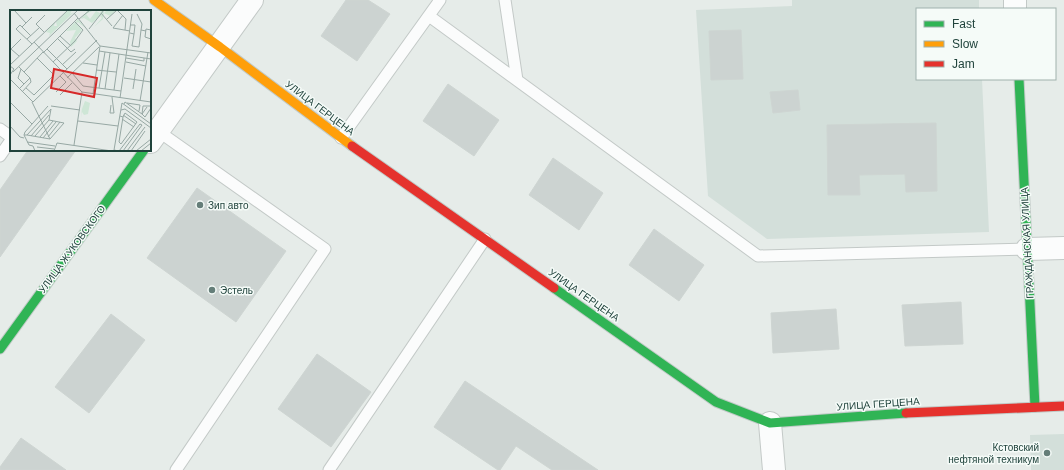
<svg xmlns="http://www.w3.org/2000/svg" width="1064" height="470" font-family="Helvetica,sans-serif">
<rect width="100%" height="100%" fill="#e6ece9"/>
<!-- built -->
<path fill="#d3dfda" d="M792,0H979V9H917V79H982L989,232L767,239L708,196L696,10L792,6Z
M1064,434V470H1031L1030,435Z"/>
<!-- building -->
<path fill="#ccd3d1" stroke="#ced5d2" d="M346,0H368L390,14L357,61L321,36Z
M741,30L743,79L711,80L709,31Z
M448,84L499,120L474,156L423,121Z
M798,90L800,110L773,113L770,92Z
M936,123L937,191L906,192L905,174L859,175L860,195H828L827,125Z
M28,150H76L0,257V190Z
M553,158L603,193L579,230L529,195Z
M197,188L286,251L236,322L147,258Z
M654,229L704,265L679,301L629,265Z
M961,302L963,344L905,346L902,305Z
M836,309L839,349L773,353L771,313Z
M111,314L145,340L89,413L55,387Z
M317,354L371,392L331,447L278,409Z
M465,381L598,470H552L516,446L500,470H498L434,427Z
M21,438L66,470H0V467Z"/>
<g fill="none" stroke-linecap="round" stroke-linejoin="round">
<!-- lane casing -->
<g stroke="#c3c9c7" stroke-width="13">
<path id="lane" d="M505,0L517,80
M429,16L758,256L1027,249
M0,129L11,137
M158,131L325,249L176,470
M341,138L440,0
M0,156L11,140
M329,470L485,239"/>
</g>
<!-- street casing -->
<g stroke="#c3c9c7" stroke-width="24">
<path id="street" d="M1015,0V9
M150,142L252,0
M1027,249L1064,248
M770,423L774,470"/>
</g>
<!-- fast casing -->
<g stroke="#c1cac7" stroke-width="11">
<path id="fast" d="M1019,79L1035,407
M554,288L716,402L770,423L906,413
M0,349L144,150"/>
</g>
<!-- slow casing -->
<g stroke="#c1cac7" stroke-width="11">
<path id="slow" d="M154,0L220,47L352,146"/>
</g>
<!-- jam casing -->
<g stroke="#c1cac7" stroke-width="11">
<path id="jam" d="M352,146L554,288
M906,413L1064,406"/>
</g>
<!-- lane -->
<use href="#lane" stroke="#fbfcfc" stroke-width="11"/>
<!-- street -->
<use href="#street" stroke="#fbfcfc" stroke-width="22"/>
<!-- fast -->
<use href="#fast" stroke="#30b455" stroke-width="9"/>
<!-- slow -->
<use href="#slow" stroke="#ff9f0a" stroke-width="9"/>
<!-- jam -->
<use href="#jam" stroke="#e5322d" stroke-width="9"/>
</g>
<!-- markers -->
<g fill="#657e79" stroke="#f5fbf8" stroke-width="1.5">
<circle cx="200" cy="205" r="4"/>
<circle cx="212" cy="290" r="4"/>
<circle cx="1047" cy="453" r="4"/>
</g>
<g text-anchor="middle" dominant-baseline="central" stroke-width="3" stroke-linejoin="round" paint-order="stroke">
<!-- street labels -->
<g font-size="10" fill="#20433c" stroke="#f5fbf8">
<text transform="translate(320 108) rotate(37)">УЛИЦА ГЕРЦЕНА</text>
<text transform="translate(1027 243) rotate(-93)">ГРАЖДАНСКАЯ УЛИЦА</text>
<text transform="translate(72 249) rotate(-54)">УЛИЦА ЖУКОВСКОГО</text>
<text transform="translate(584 295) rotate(35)">УЛИЦА ГЕРЦЕНА</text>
<text transform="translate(878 404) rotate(-4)">УЛИЦА ГЕРЦЕНА</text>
</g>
<!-- poi labels -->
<g font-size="10" fill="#20433c" stroke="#f5fbf8" text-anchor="start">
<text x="208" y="205">Зип авто</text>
<text x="220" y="290">Эстель</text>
<text x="1039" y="447" text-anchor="end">Кстовский<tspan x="1039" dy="12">нефтяной техникум</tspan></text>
</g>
</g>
<!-- overview -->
<g transform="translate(10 10)">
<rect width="141" height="141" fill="#e6ece9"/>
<path d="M58,0H62L60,4L64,2L39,26L40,23L36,22L45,12L44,16H47L46,12ZM78,0H84L76,4L80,9L86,1L90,3L92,0L94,3L97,0L105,1L100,6L94,3L93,9L84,17L92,8L90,6L82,13L74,8L71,9ZM68,9L75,18L68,12L67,13L72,20L65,28L67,31L61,37L60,32L66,20L56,21ZM73,85L72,99L75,91L80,93L78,104L74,105L72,102L71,108Z" fill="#cee6d6"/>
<path fill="none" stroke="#97a8a4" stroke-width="1" d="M4,0L16,13M107,0L116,9L115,20M64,3L90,36L141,43M91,3L102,16M127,4L132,14L131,20M113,5L103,18L120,21M69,9L80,0M97,9L107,0M12,17L22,7M79,19L94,0M141,20L136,19L135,27L141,29M34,22L26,14L35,5M120,23L124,24L125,15H120M124,24L122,36L129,37L131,20L136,21M21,26L10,15L6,19L22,34M50,26L61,36M17,29L29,18M48,29L61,42L65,39M24,32L72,82L141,92M37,39L57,59M89,41L141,49M33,43L68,8M9,46L1,39L11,29M116,48L134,51V48M43,52L65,31L73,20L65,12M116,52L136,56M73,53L87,55M0,55L58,0M52,55L66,42M0,56L4,59L0,65M9,57L20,68L9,79M11,59L8,68L14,74M86,60L106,62M3,62L68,0M14,62L33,42M62,63L73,76L111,81M57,68L89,37M114,68L141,72M0,69L23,92L87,30M16,78L24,85L44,65L27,48M89,78L95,42M95,79L100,43M123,79L126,59M104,80L109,44M12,82L21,72L20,68M46,82L56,72L50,66M83,84L90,36M50,85L62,73M110,88L122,4M130,91L138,42M0,92L22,114M22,92L40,129L54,113L39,110L41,99M117,93L130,95L129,101M114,94L115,92L132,104L133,96H141M101,95L100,103H104L102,87M41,96L70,100M137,97L132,104L135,107L141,98M111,100L115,99L141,118M113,105L126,114M110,106L113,107L115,103L127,112L111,134L109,132L113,107M112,109L124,117M68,111L108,116M0,116L10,127L14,128M14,125L19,135L23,136L25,141M17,125H14L15,122L38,96M21,126L39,105M25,126L39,110M30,127L43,111M38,127L50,112M33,128L46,112M40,129L17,125L41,99M17,132L45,136M64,135L72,82M27,137L44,139M44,141L47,133L102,141M113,141L132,115L130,114L109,141L104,140L112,93L141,114M117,141L135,117M121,141L135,121M126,141L141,129M131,141L141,133"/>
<path fill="#d62828" fill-opacity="0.15" stroke="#d62828" stroke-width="2" d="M44,59L87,68L84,87L41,78Z"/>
<rect width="141" height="141" fill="none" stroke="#20433c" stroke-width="2"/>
</g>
<!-- legend -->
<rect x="916" y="8" width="140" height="72" fill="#f5fbf8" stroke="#a0b1ad"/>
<rect x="924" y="21" width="20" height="6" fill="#30b455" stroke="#a0b1ad"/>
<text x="952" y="28" font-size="12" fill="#20433c">Fast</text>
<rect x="924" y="41" width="20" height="6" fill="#ff9f0a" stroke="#a0b1ad"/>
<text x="952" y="48" font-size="12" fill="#20433c">Slow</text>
<rect x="924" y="61" width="20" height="6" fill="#e5322d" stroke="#a0b1ad"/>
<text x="952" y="68" font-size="12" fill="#20433c">Jam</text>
</svg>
